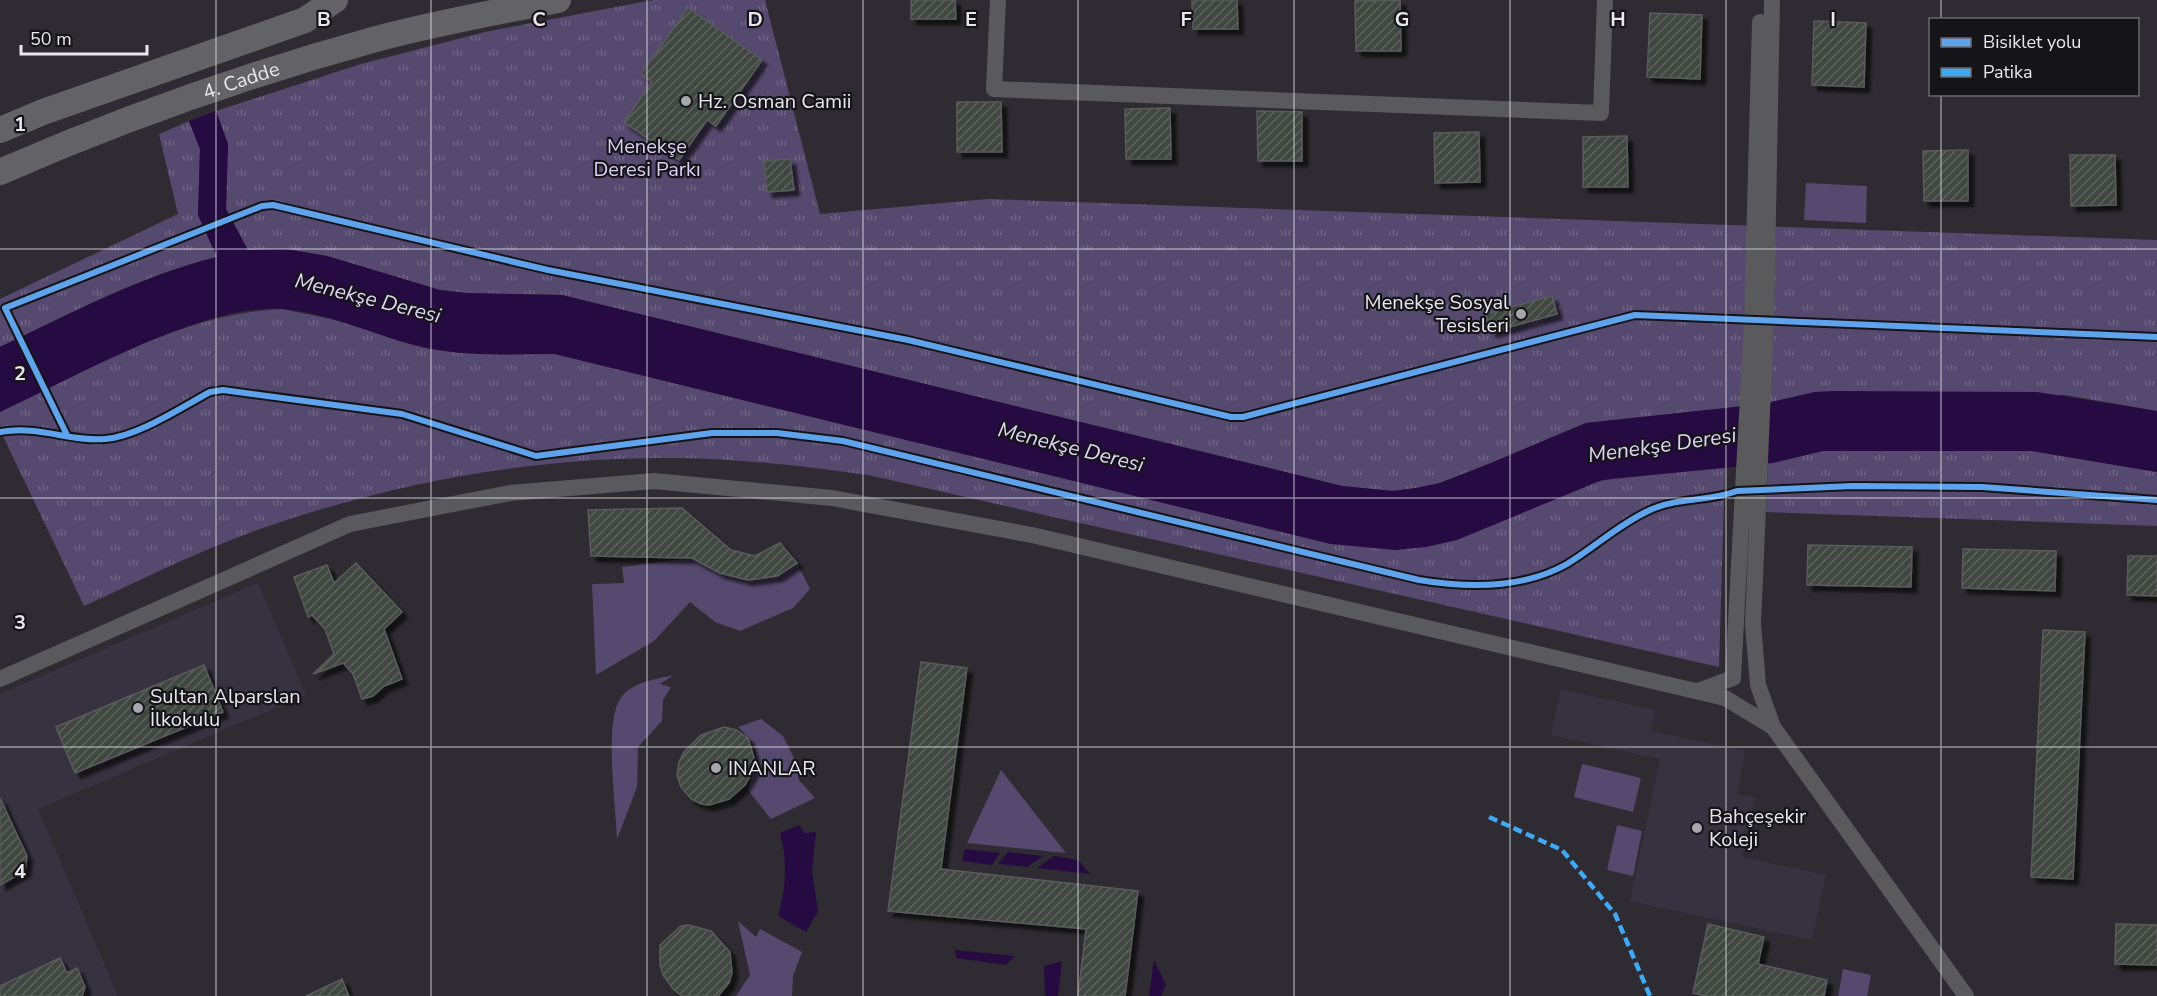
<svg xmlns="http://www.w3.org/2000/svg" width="2157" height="996" font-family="'Nunito Sans',sans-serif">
<defs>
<pattern id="park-tufts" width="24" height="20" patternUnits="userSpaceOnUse" patternTransform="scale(1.5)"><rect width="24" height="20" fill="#56496f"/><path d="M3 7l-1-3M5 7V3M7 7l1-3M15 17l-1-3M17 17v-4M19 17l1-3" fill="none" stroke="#6e6384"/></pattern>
<pattern id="building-hatch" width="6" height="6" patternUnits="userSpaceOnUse" patternTransform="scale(1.5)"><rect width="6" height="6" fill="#404740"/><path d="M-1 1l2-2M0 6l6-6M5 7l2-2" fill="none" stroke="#5c625c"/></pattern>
<filter id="shadow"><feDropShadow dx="5.5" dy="5.5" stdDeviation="1.5" flood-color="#0009"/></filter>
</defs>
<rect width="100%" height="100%" fill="#2e2c32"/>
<!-- built -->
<path fill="#373240" d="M258,583L306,695L38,809L118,996H0V694Z
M1561,689L1655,710L1651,731L1745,751L1737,794L1755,798L1742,857L1826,875L1812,940L1630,901L1660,759L1551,735Z"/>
<!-- grass -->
<path fill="#56496f" d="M1806,183L1867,186L1866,223L1804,220Z
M692,558C732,579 756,589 797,563L810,589L793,608L740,631L715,622L690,602L654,641L596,675L592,584L624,583L622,567Z
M674,675L660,684L671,687L663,700L662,721L638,747L637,787L617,839C616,808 604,723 620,699C631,682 656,679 674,675Z
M761,719L783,736L795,760L799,780L815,798L771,819L748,790C756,760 766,752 738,727Z
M1582,764L1641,778L1633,812L1574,797Z
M1001,770L1066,853L967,843Z
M1617,825L1642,831L1633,876L1607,870Z
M738,921L756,937L760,929L802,952L793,976L792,996H736L750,975Z
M1843,969L1871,975L1867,996H1838Z"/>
<!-- park -->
<path fill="url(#park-tufts)" d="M653,0H765L820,214L988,199L2157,240V411L2065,395L1815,392L1763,404L1586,423L1491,463L1440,483L1416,488L1393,491L1342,486L562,295L466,293L440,290L327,256L286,249L247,250L226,209L228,144L216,111L361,64L485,32Z
M189,121L200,149L198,215L217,257C141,275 70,314 0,347V299L178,214L159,134Z
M282,309L351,323L399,341L429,349L462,353L555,354L1331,544L1614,478L1725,467L1719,667L868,475C805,466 742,459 678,458C538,456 395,482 263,528C202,549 143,579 84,606L3,436L0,437V412C89,370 182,313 282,309Z
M1823,451H2032L2157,472V526L1766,512L1768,463Z"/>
<!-- water -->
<path fill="#250b41" d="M216,111L228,144L226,209L248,250L286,249L327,256L440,290L466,293L562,295L1342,486L1393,491L1416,488L1440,483L1491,463L1586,423L1763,404L1815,392L1833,391L2037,392L2157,411V472L2032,451H1823L1773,463L1602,480L1457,540L1426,547L1395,550L1331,544L555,354C513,354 469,357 428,348C379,338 334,314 283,309C206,302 71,379 0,412V347C70,314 141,276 217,257L198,215L200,149L189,121Z
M799,825L805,833L816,832L812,871L818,911L806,932L778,916C786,886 788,863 780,833Z
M965,849L1000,853L992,865L962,861Z
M1008,852L1043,856L1027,867L998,864Z
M1054,856L1078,860L1090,874L1037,868Z
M955,950L1015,956L1006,965L956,958Z
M1154,960L1166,985L1161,996H1149Z
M1062,961L1058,996H1045L1044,966Z"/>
<!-- building -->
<path fill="url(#building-hatch)" stroke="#5a5b5c" stroke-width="1.5" filter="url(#shadow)" d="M911,0H955L956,19H911Z
M1192,0H1237L1238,29H1193Z
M1400,0L1401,51H1356L1355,1Z
M688,8L762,60L716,126L707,120L679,160L624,122L652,82L641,74Z
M1650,13L1702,15L1700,79L1647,77Z
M1814,21L1866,23L1864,87L1812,85Z
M957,102H1001L1002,152H957Z
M1170,108L1171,159H1126L1125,109Z
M1257,111L1302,112V161H1258Z
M1479,132L1480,182L1435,183L1434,133Z
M1627,136L1628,187H1583V137Z
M1968,150V201H1924L1923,151Z
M2070,155H2115L2116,205L2071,206Z
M790,159L794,190L767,192L764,161Z
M1552,296L1557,314L1491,332L1486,314Z
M682,508L731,550L755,556L780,543L797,563L777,576L748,580L720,573L692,558L591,556L588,510Z
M1808,545L1912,547L1911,587L1807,585Z
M1963,549L2056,551L2055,591L1962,588Z
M2128,556H2157V596L2127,595Z
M356,563L402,612L384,629L402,679L384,686L373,696L362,699L353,674L343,663L313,674L334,654L325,629L312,615L308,617L294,577L327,565L334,583Z
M2043,630L2085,632L2073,879L2031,877Z
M921,662L967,668L941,869L1138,891L1125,996H1078L1086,929L888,911Z
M204,665L223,712L75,773L56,727Z
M724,727L736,730L748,738L755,761L752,773L745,785L729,799L709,805L701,804L691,799L681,787L677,775L679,762L684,752L701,735Z
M0,798L27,856L25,871L0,885Z
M1708,924L1764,937L1758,964L1827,980L1824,996H1705L1693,993Z
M2116,924L2157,925V965L2115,964Z
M688,925L711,931L730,952L732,973L729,983L718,996H682L673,989L663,975L660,965V945L681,926Z
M60,958L67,973L77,968L85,987L82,996H0V986Z
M342,979L349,996H306Z"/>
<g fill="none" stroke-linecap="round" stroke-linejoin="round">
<!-- minor -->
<path stroke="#5a5a5c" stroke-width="16" d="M998,0L994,89L1601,113L1605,0
M1772,0L1766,320L1753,624L1758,685L1773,727
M0,679L350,524L510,493L654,481L832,498L1032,535L1725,698L1773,727L1966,996
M1698,691L1733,678L1752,321L1760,22"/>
<!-- primary -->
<g stroke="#636265" stroke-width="26">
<path d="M0,130L43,112L305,20L335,0"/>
<path id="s1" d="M0,172C121,119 249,74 376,39C436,23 497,12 558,0"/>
</g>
<!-- quiet -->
<path stroke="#3fa9f5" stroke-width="4.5" stroke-dasharray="9 4.5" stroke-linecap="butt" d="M1489,817L1562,850L1615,914L1650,996"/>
<!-- cycleway casing -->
<g stroke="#151418" stroke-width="10">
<path id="cycleway" d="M0,432C39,425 70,442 105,439C137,437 182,407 210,392L223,390L402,414L536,456L712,433H777L843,441L1419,580C1467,588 1523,589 1567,564C1595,547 1618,525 1648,511C1676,497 1708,502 1737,491L1853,486L1982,487L2157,500
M67,435L5,308L262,206L273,205L548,270L908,340L1231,417H1243L1635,315L2157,337"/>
</g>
<!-- cycleway -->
<use href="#cycleway" stroke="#60a3ed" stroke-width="6"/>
</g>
<!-- grid -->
<path fill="none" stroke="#e8e7ed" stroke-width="1.5" stroke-opacity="0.55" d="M216,0V996M431,0V996M647,0V996M863,0V996M1078,0V996M1294,0V996M1510,0V996M1726,0V996M1941,0V20M1941,94V996M0,249H2157M0,498H2157M0,747H2157"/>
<!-- markers -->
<g fill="#a7a6ac" stroke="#151418" stroke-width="2">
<circle cx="686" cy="101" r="6"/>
<circle cx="1521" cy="314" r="6"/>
<circle cx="138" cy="708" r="6"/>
<circle cx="716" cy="768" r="6"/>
<circle cx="1697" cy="828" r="6"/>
</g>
<g text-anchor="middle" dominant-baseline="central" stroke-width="4.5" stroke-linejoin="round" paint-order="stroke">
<!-- street labels -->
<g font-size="20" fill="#e8e7ed" stroke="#151418">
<text stroke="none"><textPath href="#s1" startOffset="258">4. Cadde</textPath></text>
</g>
<!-- poi labels -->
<g font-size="20" fill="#e8e7ed" stroke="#151418" text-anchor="start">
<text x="698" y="101">Hz. Osman Camii</text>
<text x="1509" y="302" text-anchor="end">Menekşe Sosyal<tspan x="1509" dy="23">Tesisleri</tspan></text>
<text x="150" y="696">Sultan Alparslan<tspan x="150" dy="23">İlkokulu</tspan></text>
<text x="728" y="768">INANLAR</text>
<text x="1709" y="816">Bahçeşekir<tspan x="1709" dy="23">Koleji</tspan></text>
</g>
<!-- park labels -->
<g font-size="20" fill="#dccff5" stroke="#151418">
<text x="647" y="146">Menekşe<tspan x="647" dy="23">Deresi Parkı</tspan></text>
</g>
<!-- water labels -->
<g font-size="21" font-style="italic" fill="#e0d4f9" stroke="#151418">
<text transform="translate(368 298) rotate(14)">Menekşe Deresi</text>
<text transform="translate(1662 445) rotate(-8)">Menekşe Deresi</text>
<text transform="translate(1071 447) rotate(14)">Menekşe Deresi</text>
</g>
</g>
<g font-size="20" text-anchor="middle" font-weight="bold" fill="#e8e7ed" stroke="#151418" stroke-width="4.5" stroke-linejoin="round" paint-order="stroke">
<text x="324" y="26">B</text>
<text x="539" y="26">C</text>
<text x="755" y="26">D</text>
<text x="971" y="26">E</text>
<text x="1186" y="26">F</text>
<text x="1402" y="26">G</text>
<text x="1618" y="26">H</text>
<text x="1833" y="26">I</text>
<text x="20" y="131">1</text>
<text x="20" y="380">2</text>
<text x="20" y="629">3</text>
<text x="20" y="878">4</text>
</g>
<!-- legend -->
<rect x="1929" y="18" width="210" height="78" fill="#151418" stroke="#69686d" stroke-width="1.5"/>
<rect x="1941" y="38" width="30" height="9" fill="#60a3ed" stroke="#69686d" stroke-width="1.5"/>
<text x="1983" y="48" font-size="18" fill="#e8e7ed">Bisiklet yolu</text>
<rect x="1941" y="68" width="30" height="9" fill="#3fa9f5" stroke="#69686d" stroke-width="1.5"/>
<text x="1983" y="78" font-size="18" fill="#e8e7ed">Patika</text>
<!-- scale -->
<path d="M21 45v9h126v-9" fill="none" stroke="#e8e7ed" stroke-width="3"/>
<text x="30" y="45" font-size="18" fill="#e8e7ed" stroke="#151418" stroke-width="4.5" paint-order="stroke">50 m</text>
</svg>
